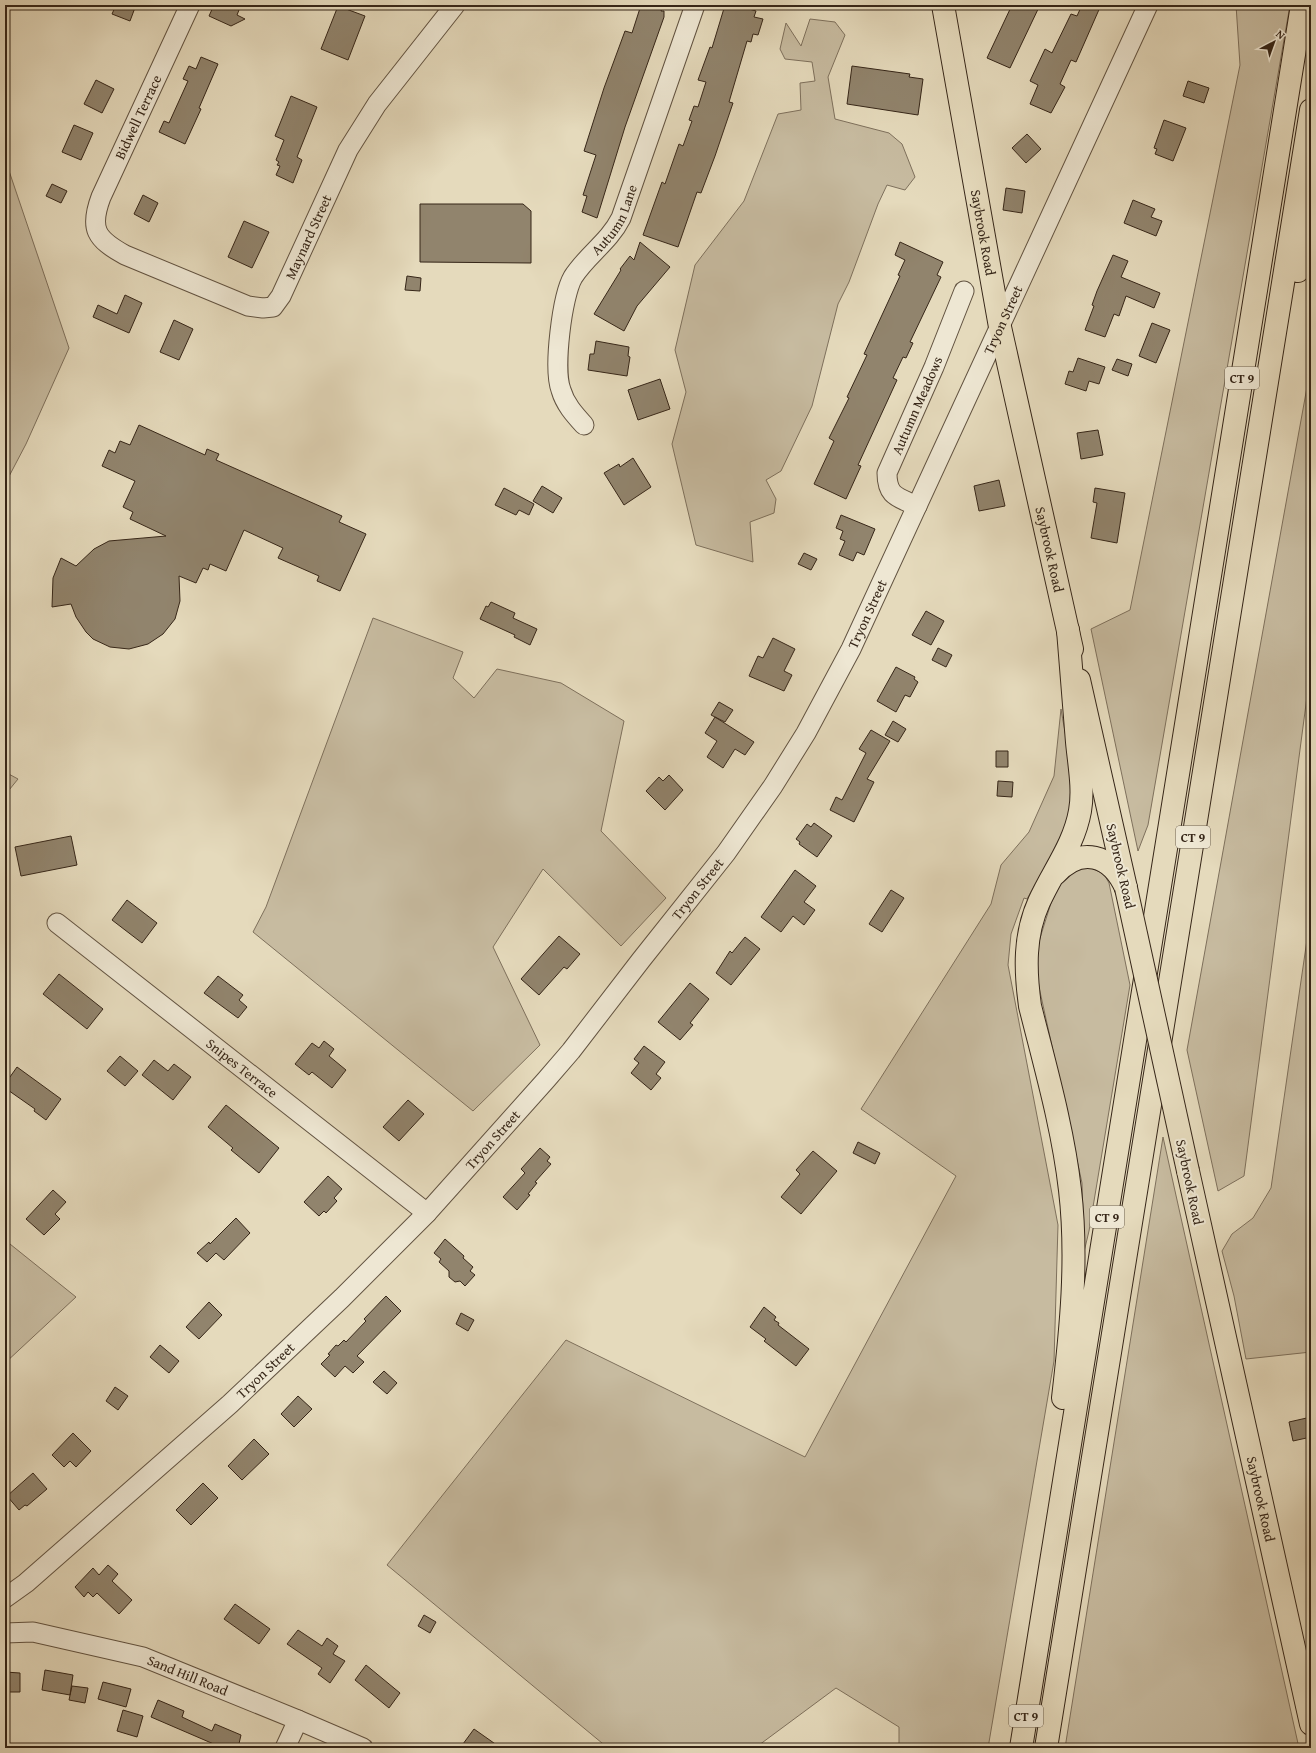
<svg xmlns="http://www.w3.org/2000/svg" width="1316" height="1753" font-family="'Gentium Book Plus',serif">
<rect width="100%" height="100%" fill="#e5dabc"/>
<filter id="stains"><feTurbulence type="fractalNoise" baseFrequency=".005" numOctaves="4"/><feColorMatrix values="0 0 0 0 .2 0 0 0 0 .09 0 0 0 0 .02 0 0 0 .5 -.17"/></filter>
<radialGradient id="worn" r=".72"><stop offset=".6" stop-color="#630" stop-opacity="0"/><stop offset="1" stop-color="#630" stop-opacity=".3"/></radialGradient>
<!-- green -->
<path fill="#c7bba0" stroke="#7e705c" d="M1236,5H1290L1148,825L1138,851L1091,629L1130,610L1240,65Z
M810,19L835,22L845,35L828,77L835,119L889,133L902,144L915,177L905,190L887,185L878,204L849,282L838,304L812,406L781,471L766,480L776,499L774,513L750,522L753,562L696,545L672,444L686,392L675,350L695,265L744,201L778,114L801,110L800,83L815,81L812,62L785,59L780,49L786,23L801,46Z
M5,159L69,348L26,444L5,484Z
M1311,365V666L1244,1176L1218,1191L1187,1050Z
M373,618L463,652L453,678L474,698L497,669L561,683L624,721L601,831L666,898L621,946L543,869L493,947L540,1045L473,1111L253,932L266,907Z
M1061,709C1065,735 1072,761 1073,788C1076,828 1045,866 1027,899L1024,898L1011,934L1008,965L1058,1225L1054,1361L988,1748H899V1727L836,1688L755,1748H608L387,1565L566,1340L805,1457L956,1176L861,1109L991,904L1001,865L1029,832L1054,776Z
M5,772L18,779L5,795Z
M1089,867L1104,874L1109,883L1130,985L1089,1231L1084,1252L1082,1183L1039,987L1035,954L1051,903L1061,882L1073,871Z
M1311,912V1352L1246,1359L1234,1296L1222,1251L1232,1234L1253,1218L1271,1188Z
M1163,1137L1299,1748H1065Z
M5,1240L76,1297L5,1363Z"/>
<!-- building -->
<path fill="#91846d" stroke="#362618" d="M116,5H136L130,21L112,14Z
M214,5H228L239,10L237,15L245,19L231,26L209,16Z
M641,5H663L661,11H664V17L625,127L597,218L582,212L587,196L583,195L596,155L584,151L604,88L625,31L632,33Z
M725,5H735L756,11L754,17L763,19L758,35L753,34L751,42L747,41L729,102L733,103L715,156L701,193L697,192L678,247L643,235L662,182L665,184L679,144L683,146L692,121L689,120L694,106L698,107L706,82L698,80L710,47L712,48Z
M1012,5H1040L1010,68L987,58Z
M1082,5H1101L1076,62L1071,60L1060,84L1065,87L1051,113L1030,104L1038,85L1030,81L1045,49L1052,53L1071,14L1077,16Z
M338,6L365,16L348,60L321,49Z
M201,57L218,64L199,108L201,109L185,144L159,132L164,121L169,123L188,81L183,79L189,66L196,69Z
M852,66L910,74L909,77L923,79L918,115L847,104Z
M96,80L114,89L102,113L84,104Z
M1188,81L1209,88L1204,103L1183,96Z
M291,96L317,107L297,157L302,160L293,183L276,175L280,166L277,165L279,162L276,160L284,140L275,136Z
M1164,120L1186,128L1173,161L1155,154L1157,149L1154,148Z
M74,125L93,133L81,160L62,152Z
M1027,134L1041,149L1026,163L1012,148Z
M52,184L67,191L61,203L46,196Z
M1006,188L1025,191L1022,213L1003,210Z
M143,195L158,203L149,222L134,214Z
M1133,200L1155,209L1151,217L1162,221L1156,236L1124,223Z
M420,204H523L531,211V263L420,262Z
M244,221L269,232L252,268L228,257Z
M640,242L670,267L637,306L624,331L594,314L621,270L620,269L630,256L634,260Z
M900,242L943,262L937,275L941,277L910,342L913,343L906,358L903,357L893,378L897,380L858,465L861,466L846,499L814,484L834,441L829,438L849,398L847,397L867,355L864,354L900,276L898,275L905,260L895,255Z
M1113,255L1128,261L1121,277L1160,293L1154,308L1126,296L1119,316L1114,314L1105,337L1085,330L1094,306L1092,305L1097,291Z
M407,276L421,278L420,291L405,290Z
M125,295L142,303L129,333L93,317L98,305L117,314Z
M174,320L193,329L179,360L160,352Z
M1152,323L1170,330L1156,363L1139,356Z
M596,341L629,347L628,356L630,357L627,376L588,370L590,354H594Z
M1078,358L1105,367L1099,384L1089,381L1086,391L1065,384L1069,371L1073,372Z
M1117,359L1132,364L1128,376L1112,370Z
M660,379L670,409L638,420L628,390Z
M139,425L205,455L207,449L219,454L216,460L342,516L339,522L366,534L340,591L317,581L319,576L278,558L283,548L244,530L226,571L210,564L208,570L203,568L196,583L179,576L180,601L175,619L163,634L148,644L129,649L110,647L93,639L86,632L76,617L71,604L52,607L53,578L61,558L76,566L94,549L109,541L166,536L130,519L133,512L123,507L135,481L102,466L109,450L115,453L120,441L130,445Z
M1098,430L1103,455L1081,459L1077,433Z
M633,458L651,487L624,505L604,473L619,464L620,467Z
M999,480L1005,506L979,511L974,486Z
M542,486L562,498L553,513L533,501Z
M504,488L534,504L529,515L519,510L516,515L495,505Z
M1095,488L1125,493L1117,543L1091,538L1097,503L1093,502Z
M841,515L875,529L864,555L857,552L853,561L839,555L845,541L840,539L843,531L836,528Z
M804,553L817,559L811,570L798,564Z
M491,602L515,613L513,618L537,629L530,645L514,637L515,635L480,619L486,606L488,607Z
M926,611L944,621L931,645L912,635Z
M773,638L795,649L784,671L792,675L784,691L749,676L758,656L763,658Z
M938,648L952,655L946,667L932,660Z
M896,667L915,677L914,679L918,682L910,697L905,695L896,712L877,701Z
M719,702L733,710L725,722L711,715Z
M715,717L754,742L745,755L735,749L723,768L707,757L717,741L705,733Z
M893,721L906,729L898,742L885,735Z
M871,730L890,741L867,779L874,782L854,822L830,810L836,797L842,800L866,753L859,749Z
M996,751H1008V767H996Z
M669,775L683,790L665,810L646,791L659,777L663,781Z
M998,781L1013,782L1012,797L997,796Z
M814,823L832,836L817,857L799,844L800,842L796,839L807,824L811,827Z
M71,836L77,865L21,876L15,847Z
M795,870L816,886L804,902L815,910L804,925L793,916L781,932L761,917Z
M891,890L904,898L882,932L869,924Z
M127,900L157,923L142,943L112,920Z
M559,936L580,954L567,969L564,967L539,995L521,979Z
M745,937L760,949L731,985L716,973L730,951L732,953Z
M59,974L103,1009L87,1029L43,994Z
M218,976L243,995L239,1000L247,1007L238,1018L204,993Z
M690,983L709,999L690,1023L693,1025L680,1040L658,1022Z
M324,1041L334,1049L329,1056L346,1070L332,1088L312,1072L309,1075L295,1064L312,1043L319,1048Z
M644,1046L665,1062L656,1074L661,1078L651,1090L631,1073L639,1063L634,1059Z
M120,1056L138,1071L125,1086L107,1071Z
M154,1060L168,1071L174,1064L191,1077L173,1100L142,1075Z
M17,1067L61,1099L46,1120L34,1111L35,1109L5,1088V1084Z
M408,1100L424,1114L399,1141L383,1127Z
M226,1105L279,1148L259,1173L231,1150L233,1148L208,1127Z
M858,1142L880,1153L875,1164L853,1153Z
M540,1148L550,1157L547,1161L551,1164L535,1182L537,1183L528,1194L530,1195L517,1210L503,1197L525,1173L521,1169Z
M813,1151L837,1171L801,1214L781,1197L800,1174L796,1170Z
M328,1176L342,1189L334,1198L337,1201L326,1213L324,1211L319,1216L304,1202Z
M53,1190L66,1202L55,1214L60,1219L44,1235L26,1219Z
M236,1218L250,1233L224,1260L216,1253L207,1262L197,1253L209,1242L210,1244Z
M445,1239L464,1256L463,1258L473,1267L470,1271L475,1275L465,1286L460,1281L455,1282L449,1277V1271L439,1262L441,1259L434,1253Z
M386,1296L401,1311L357,1356L364,1362L353,1373L345,1366L335,1377L321,1364L330,1355L328,1354L336,1345L338,1346L344,1340L346,1342L366,1321L364,1319Z
M209,1302L222,1315L199,1339L186,1327Z
M764,1307L776,1317L774,1320L779,1323L778,1325L809,1349L796,1366L764,1341L766,1339L750,1327Z
M461,1313L474,1320L468,1331L456,1324Z
M160,1345L179,1361L169,1373L150,1357Z
M384,1371L397,1383L387,1394L373,1382Z
M115,1387L128,1396L118,1410L106,1401Z
M298,1396L312,1409L294,1427L281,1414Z
M1311,1417V1437L1293,1441L1289,1422Z
M73,1433L91,1451L76,1467L70,1461L64,1467L52,1455Z
M254,1439L269,1454L242,1480L228,1466Z
M33,1473L47,1489L27,1506L25,1505L19,1510L7,1496Z
M203,1483L218,1498L191,1525L176,1510Z
M108,1565L118,1574L112,1581L132,1600L119,1614L97,1593L93,1597L88,1592L84,1597L75,1587L93,1568L99,1575Z
M235,1604L270,1629L259,1644L224,1619Z
M424,1615L436,1622L430,1633L418,1626Z
M298,1630L322,1646L327,1638L338,1646L333,1654L345,1661L330,1683L318,1674L322,1668L287,1644Z
M366,1665L400,1693L389,1708L355,1680Z
M45,1670L73,1675L70,1695L42,1690Z
M5,1672L20,1673V1692H5Z
M103,1682L131,1689L126,1707L98,1699Z
M72,1686L88,1688L85,1703L69,1700Z
M158,1700L184,1711L182,1717L212,1731L215,1724L241,1735L238,1748H223L151,1717Z
M123,1710L143,1716L137,1737L117,1731Z
M474,1729L501,1748H460Z"/>
<g fill="none" stroke-linecap="round" stroke-linejoin="round">
<!-- minor casing -->
<g stroke="#625341" stroke-width="21">
<g id="minor">
<path id="s1" d="M190,5L101,197C89,229 96,239 125,255L248,306L263,308L273,307L281,296L348,150L377,104L455,5"/>
<path id="s2" d="M584,425C574,414 565,404 561,390C553,369 562,296 573,277C587,255 609,242 621,218L695,5"/>
<path id="s3" d="M917,506C898,497 887,497 887,473L934,367L964,291"/>
<path id="s4" d="M57,923L427,1213"/>
<path id="s5" d="M5,1598L26,1583L230,1404L342,1298L427,1213L546,1080L571,1051L641,960L726,853L773,786L806,733L851,649L1148,5"/>
<path id="s6" d="M5,1633L33,1632L143,1657L298,1720L363,1748"/>
<path d="M285,1748L298,1720"/>
</g>
</g>
<!-- major casing -->
<g stroke="#362618" stroke-width="24">
<g id="major">
<path id="s7" d="M943,5L1000,327L1072,649"/>
<path d="M1079,680L1126,888"/>
<path id="s8" d="M1188,1171L1311,1724"/>
</g>
</g>
<!-- highway casing -->
<g stroke="#362618" stroke-width="24">
<path id="highway" d="M1298,271L1311,218
M1055,874C1081,846 1111,854 1126,888
M1063,1398C1071,1329 1078,1259 1070,1190C1063,1128 1045,1066 1030,1006C1025,970 1024,935 1039,902C1053,871 1074,845 1080,811C1084,789 1079,764 1077,742C1074,705 1071,667 1068,630
M1021,1748L1302,5
M1046,1748L1311,110"/>
</g>
<!-- minor -->
<use href="#minor" stroke="#eee7d3" stroke-width="19"/>
<!-- major -->
<use href="#major" stroke="#e5dabc" stroke-width="22"/>
<!-- highway -->
<use href="#highway" stroke="#e5dabc" stroke-width="22"/>
<!-- major-bridge casing -->
<g stroke="#362618" stroke-width="24" stroke-linecap="butt">
<path id="major-bridge" d="M1126,888L1188,1171"/>
</g>
<!-- major-bridge -->
<use href="#major-bridge" stroke="#e5dabc" stroke-width="22"/>
</g>
<g text-anchor="middle" dominant-baseline="central" stroke-width="4" stroke-linejoin="round" paint-order="stroke">
<!-- shield labels -->
<g fill="#eee7d3" stroke="#6d6050" stroke-width="1">
<rect x="1225" y="367" width="34" height="22" rx="3"/>
<rect x="1176" y="826" width="34" height="22" rx="3"/>
<rect x="1090" y="1206" width="34" height="22" rx="3"/>
<rect x="1009" y="1705" width="34" height="22" rx="3"/>
</g>
<g font-size="13" font-weight="bold" fill="#362618">
<text x="1242" y="378">CT 9</text>
<text x="1193" y="837">CT 9</text>
<text x="1107" y="1217">CT 9</text>
<text x="1026" y="1716">CT 9</text>
</g>
<!-- street labels -->
<g font-size="14" fill="#362618" stroke="#eee7d3">
<text transform="translate(138 117) rotate(-65)">Bidwell Terrace</text>
<text stroke="none"><textPath href="#s2" startOffset="229">Autumn Lane</textPath></text>
<text stroke="none"><textPath href="#s7" startOffset="231">Saybrook Road</textPath></text>
<text stroke="none"><textPath href="#s1" startOffset="521">Maynard Street</textPath></text>
<text stroke="none"><textPath href="#s5" startOffset="1642">Tryon Street</textPath></text>
<text stroke="none"><textPath href="#s3" startOffset="123">Autumn Meadows</textPath></text>
<text stroke="none"><textPath href="#s7" startOffset="555">Saybrook Road</textPath></text>
<text stroke="none"><textPath href="#s5" startOffset="1318">Tryon Street</textPath></text>
<text transform="translate(1121 866) rotate(77)">Saybrook Road</text>
<text stroke="none"><textPath href="#s5" startOffset="994">Tryon Street</textPath></text>
<text stroke="none"><textPath href="#s4" startOffset="235">Snipes Terrace</textPath></text>
<text stroke="none"><textPath href="#s5" startOffset="670">Tryon Street</textPath></text>
<text transform="translate(1190 1182) rotate(78)">Saybrook Road</text>
<text stroke="none"><textPath href="#s5" startOffset="346">Tryon Street</textPath></text>
<text stroke="none"><textPath href="#s8" startOffset="336">Saybrook Road</textPath></text>
<text stroke="none"><textPath href="#s6" startOffset="189">Sand Hill Road</textPath></text>
</g>
</g>
<!-- margin -->
<rect width="1316" height="1753" fill="none" stroke="#e5dabc" stroke-width="20"/>
<rect x="6" y="6" width="1304" height="1741" fill="none" stroke="#362618" stroke-width="2"/>
<rect x="10" y="10" width="1296" height="1733" fill="none" stroke="#362618"/>
<!-- north arrow -->
<g transform="translate(1274 42) rotate(41)" stroke="#eee7d3" stroke-width="3" paint-order="stroke">
<path d="M0-3L7 15L0 10L-7 15Z" fill="#362618"/>
<text y="-6" font-size="11" font-weight="bold" text-anchor="middle" fill="#362618">N</text>
</g>
<rect width="100%" height="100%" filter="url(#stains)"/>
<rect width="100%" height="100%" fill="url(#worn)"/>
</svg>
